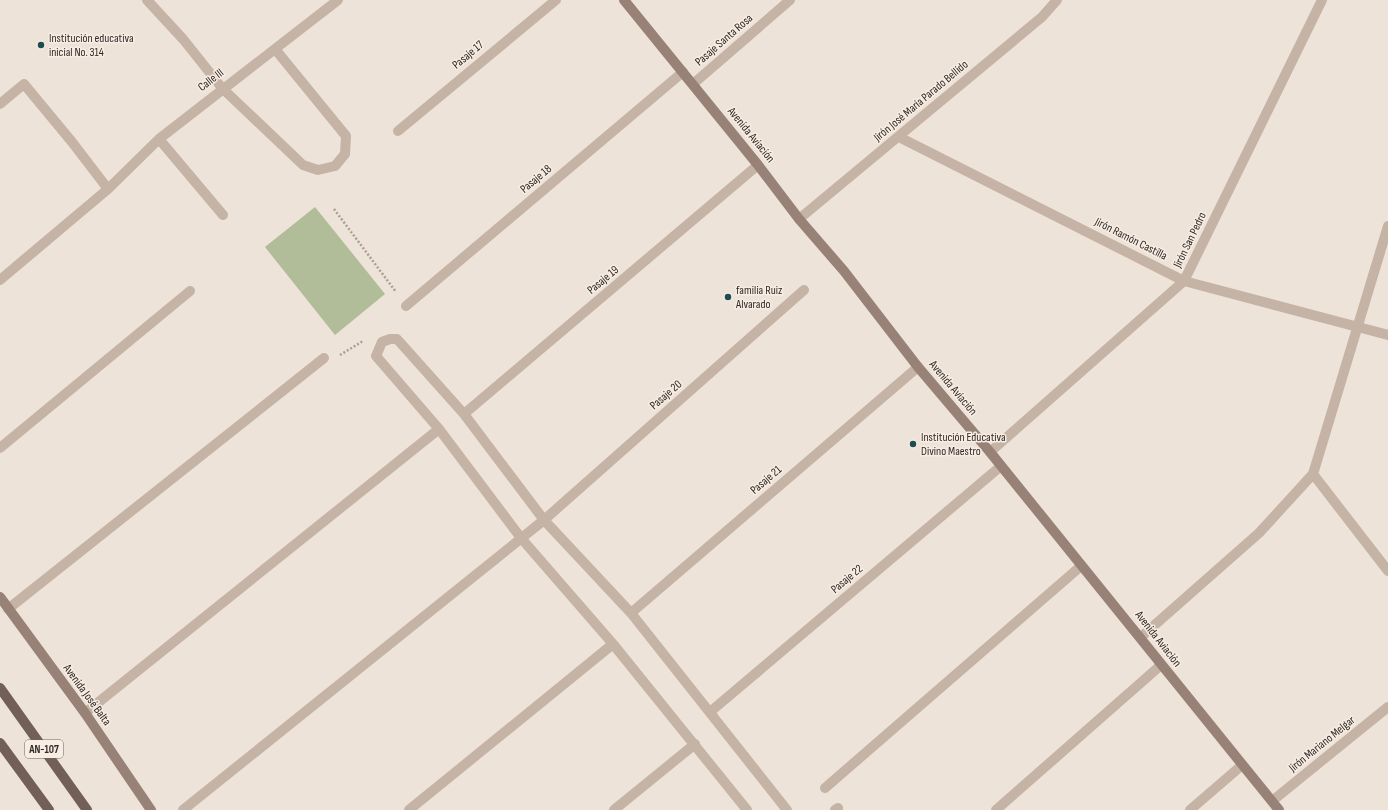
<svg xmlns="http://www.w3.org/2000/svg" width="1388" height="810" font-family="'Sofia Sans Condensed',sans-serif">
<rect width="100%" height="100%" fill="#eee3d8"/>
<!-- green -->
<path fill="#b1bc99" d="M315,207L385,294L335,335L265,247Z"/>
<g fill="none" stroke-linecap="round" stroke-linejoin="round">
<!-- path -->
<path stroke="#b19d8f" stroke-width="2.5" stroke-dasharray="2 2" stroke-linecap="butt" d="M334,209L396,292
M340,355L363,341"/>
<!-- street -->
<path stroke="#c5b3a5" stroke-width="10" d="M147,0L183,39L222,88L303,165L318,170L335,166L345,154L346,136L275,49
M693,84L790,0
M0,104L24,84L72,142L108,189
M398,131L556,0
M899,137L1184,281L1388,335
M159,139L223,215
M799,219L1042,17L1057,0
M0,280L108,189L159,139L338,0
M406,306L683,72
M464,414L758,165
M0,448L190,291
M990,452L1184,281L1322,0
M1313,474L1388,571
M8,609L324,358
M631,613L918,367
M1141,637L1259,533L1313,474L1388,226
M710,712L1001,466
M85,713L439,429
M825,788L1081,566
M1272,801L1388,707
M183,810L544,520L804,290
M409,810L613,644
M614,810L695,744
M747,810L613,644L521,538L439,429L376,356L382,342L390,339H397L464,414L544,520L631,613L787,810
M835,810L838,808
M996,810L1161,665
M1190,810L1241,766"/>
<!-- secondary -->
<path stroke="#988277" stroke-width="10" d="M624,0L758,165L799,219L844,271L918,367L990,452L1279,810
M0,597L85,713L151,810"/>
<!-- primary -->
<path stroke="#726058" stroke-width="10" d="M0,688L87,810
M0,743L49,810"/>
</g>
<!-- markers -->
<g fill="#1f4d4f" stroke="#f7ede3" stroke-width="1.5">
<circle cx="41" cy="45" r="4"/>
<circle cx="728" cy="297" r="4"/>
<circle cx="913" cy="444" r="4"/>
</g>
<g text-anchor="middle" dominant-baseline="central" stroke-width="3" stroke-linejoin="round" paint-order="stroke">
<!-- shield labels -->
<rect fill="#f7ede3" stroke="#6c645f" stroke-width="1" x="25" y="740" width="38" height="18" rx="3"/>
<g font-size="11" font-weight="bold" fill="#312926">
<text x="44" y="749">AN-107</text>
</g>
<!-- poi labels -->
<g font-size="12" fill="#312926" stroke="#f7ede3" text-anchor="start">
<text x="49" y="38">Institución educativa<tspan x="49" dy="14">inicial No. 314</tspan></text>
<text x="736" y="290">familia Ruiz<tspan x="736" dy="14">Alvarado</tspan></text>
<text x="921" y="437">Institución Educativa<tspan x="921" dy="14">Divino Maestro</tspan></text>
</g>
<!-- street labels -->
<g font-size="12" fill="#312926" stroke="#f7ede3">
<text transform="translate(724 40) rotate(-41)">Pasaje Santa Rosa</text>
<text transform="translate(468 55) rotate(-40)">Pasaje 17</text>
<text transform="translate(211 80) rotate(-38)">Calle III</text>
<text transform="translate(921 101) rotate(-40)">Jirón José María Parado Bellido</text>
<text transform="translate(751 135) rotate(51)">Avenida Aviación</text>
<text transform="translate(536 179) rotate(-40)">Pasaje 18</text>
<text transform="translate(1131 239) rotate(27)">Jirón Ramón Castilla</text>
<text transform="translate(1190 240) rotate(-64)">Jirón San Pedro</text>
<text transform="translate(603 280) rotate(-40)">Pasaje 19</text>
<text transform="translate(953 388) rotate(50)">Avenida Aviación</text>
<text transform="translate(666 395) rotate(-41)">Pasaje 20</text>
<text transform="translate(766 480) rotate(-41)">Pasaje 21</text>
<text transform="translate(847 579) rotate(-40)">Pasaje 22</text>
<text transform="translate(1158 639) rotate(52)">Avenida Aviación</text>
<text transform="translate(87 695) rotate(54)">Avenida José Balta</text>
<text transform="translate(1322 744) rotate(-39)">Jirón Mariano Melgar</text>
</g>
</g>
</svg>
